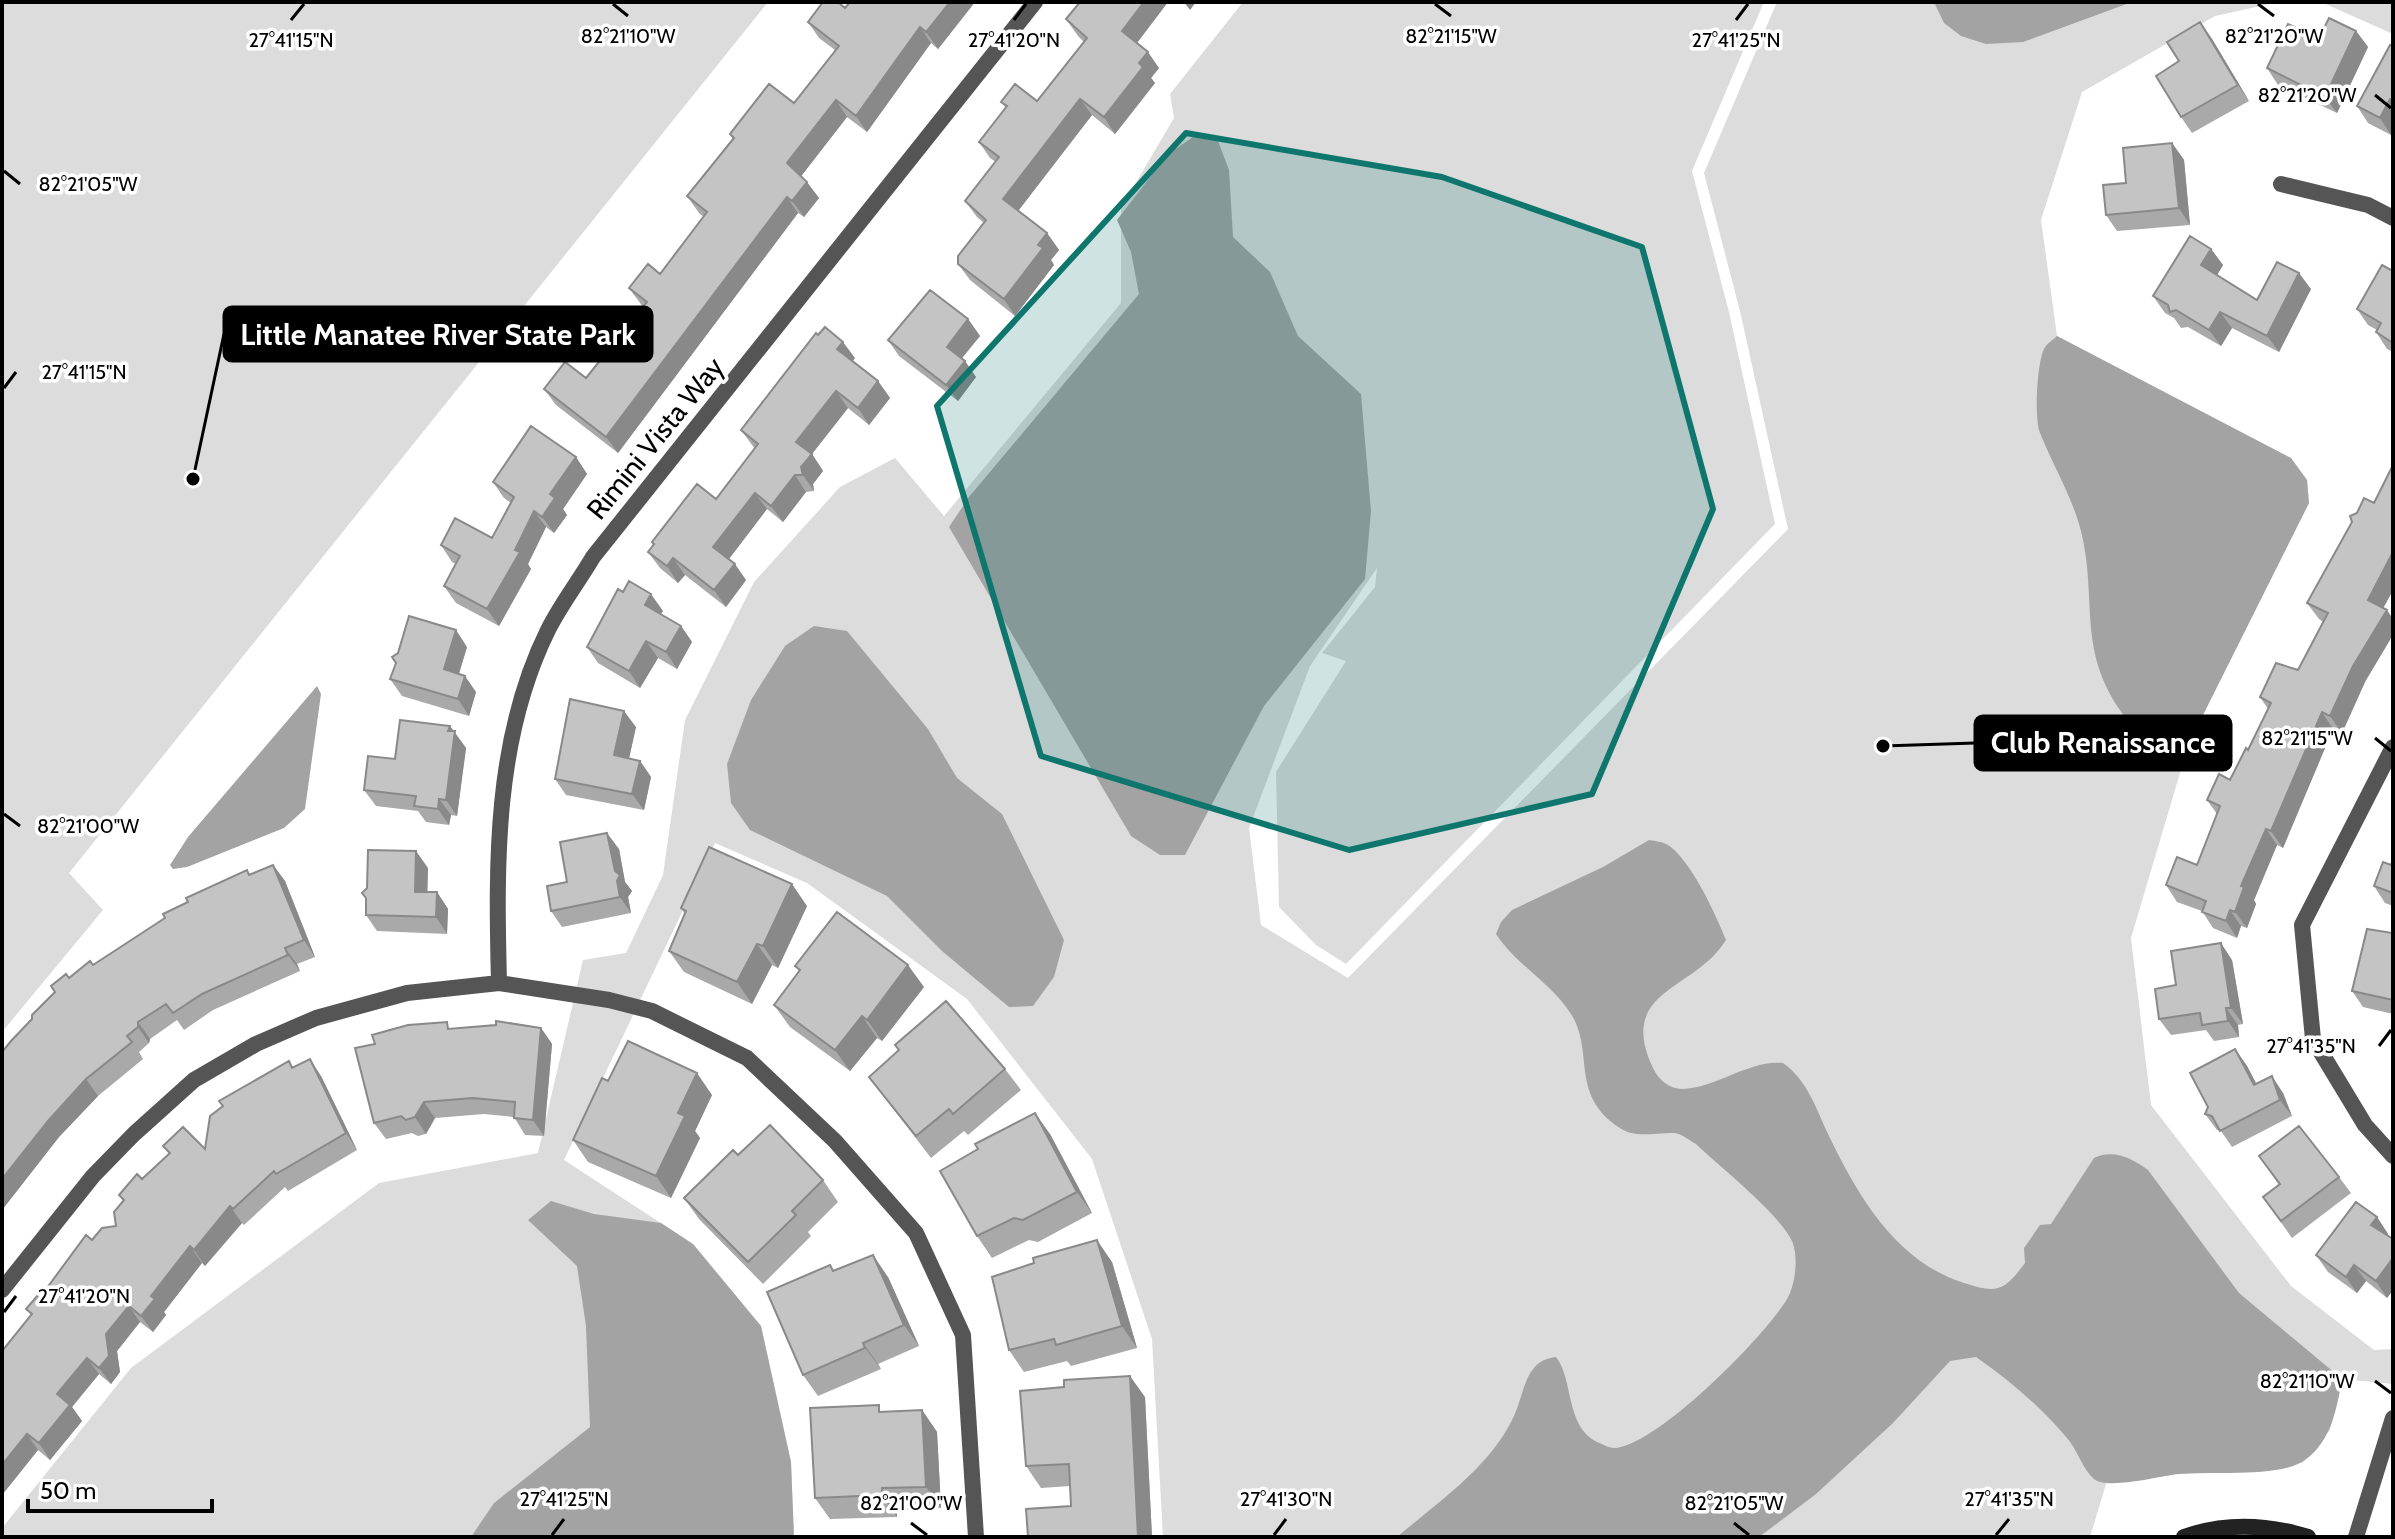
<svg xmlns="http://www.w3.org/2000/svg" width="2395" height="1539" font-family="Cabin,sans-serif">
<rect width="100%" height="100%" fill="#fff"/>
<!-- green -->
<path fill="#dcdcdc" d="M2,2H768L69,873L103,910L2,1032Z
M1243,2H1764L1692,171L1729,312L1775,524L1346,964L1316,945L1279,907L1276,772L1346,661L1322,653L1375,587L1377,568L1310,666L1249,828L1261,925L1348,978L1788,529L1740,311L1704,173L1777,2H2279L2215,16L2082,92L2041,220L2057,336L2291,458L2307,480L2309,503L2201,719L2180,773L2131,938L2151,1105L2291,1286L2374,1350L2393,1349V1384L2343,1379L2330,1430L2303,1462L2279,1469L2179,1474L2106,1484L2090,1537H1163L1152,1339L1092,1159L967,999L807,883L715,843L564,1160L693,1244L761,1326L791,1462L794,1537H2V1528L131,1368L379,1183L538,1153L583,960L626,953L663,875L685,720L754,582L840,487L895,458L944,516L1121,303V208L1174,118L1170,94Z
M2321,2H2393V34Z"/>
<!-- water -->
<path fill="#a3a3a3" d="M1934,2H2132L2023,42L1986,44L1961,36L1944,23Z
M1193,137L1218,141L1229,170L1233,237L1270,272L1298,336L1361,394L1371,511L1365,579L1264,706L1185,855H1160L1131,836L949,527L969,497L1139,294L1131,252L1117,220L1168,154Z
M2057,336L2291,458L2307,480L2309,503L2201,719C2188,738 2171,755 2147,741C2134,733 2128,722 2120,710C2079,650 2096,604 2083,540C2076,503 2054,468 2040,433C2034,419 2037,363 2044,349C2046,344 2053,340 2057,336Z
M814,626L847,631L928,729L957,778L1002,814L1064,940L1054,977L1033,1006L1009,1007L942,951L887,896L750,830L731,803L727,764L751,700L785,646Z
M317,686L321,694L305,809L284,828L187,867L173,869L170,865L188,837Z
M1649,840C1655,841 1663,842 1668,845C1691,860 1716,915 1726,940C1695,991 1616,989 1653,1068C1658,1079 1669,1089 1682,1089C1717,1088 1748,1060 1783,1063C1807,1080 1816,1108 1828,1134C1858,1196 1895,1261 1964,1283C1998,1294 2004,1291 2025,1263L2024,1248L2040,1225L2051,1224L2094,1158C2114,1149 2131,1158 2148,1170L2239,1293L2342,1379C2337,1408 2331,1442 2305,1460C2281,1478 2209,1471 2178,1474C2160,1476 2107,1490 2094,1479C2083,1470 2077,1449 2067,1438C2041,1407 2009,1380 1976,1357L1950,1361L1893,1423L1816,1494L1759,1537H1397C1437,1503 1490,1467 1513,1418C1525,1394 1524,1360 1556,1357C1574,1380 1565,1426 1597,1442C1602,1444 1609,1448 1614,1448C1657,1446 1765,1336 1787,1299C1796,1284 1799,1254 1791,1239C1775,1210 1721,1168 1696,1144C1689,1140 1682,1134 1674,1133C1657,1132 1635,1139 1620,1128C1569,1095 1595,1052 1571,1014C1551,982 1516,965 1496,934L1501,922L1512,910L1603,867Z
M551,1201L594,1214L661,1223L693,1244L761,1326L791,1462L794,1537H471L494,1503L590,1427L586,1326L577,1266L528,1220Z"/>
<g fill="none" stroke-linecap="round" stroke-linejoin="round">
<!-- street -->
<path stroke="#555" stroke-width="16" d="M2281,184L2368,205L2393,218
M2393,747L2302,925L2313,1039L2365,1125L2393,1156
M499,983C496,864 494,739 548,630C561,604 579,581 593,557L1035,2
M2,1290L93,1176L134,1134L194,1080L256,1044L316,1018L407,993L499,983L609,1000L652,1011L747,1058L835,1141L916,1233L963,1335L976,1537
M2356,1537L2393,1418"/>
<!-- secondary -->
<path stroke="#222" stroke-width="16" d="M2184,1537C2226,1522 2266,1524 2308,1537"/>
</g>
<!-- wall -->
<path fill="#a9a9a9" d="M975,2L938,49L931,43L867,132L847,117L801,176L819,198L804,217L798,213L618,453L556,405L544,389L586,378L643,307L629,288L660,274L704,217L699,213L687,196L733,139L730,134L794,103L835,50L819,38L808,22L845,8Z
M1168,2L1137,43L1159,68L1151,78L1155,83L1115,134L1092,115L1018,211L1047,233L1059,250L1051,260L1054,265L1015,316L970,280L958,264L984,223L977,217L965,201L996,162L990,158L979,142L1006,108L1001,102L1037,101L1084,42L1078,36L1066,19Z
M2200,22L2212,39L2249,101L2192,133L2181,117L2179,61Z
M2356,31L2368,47L2337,113L2278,85L2267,68L2319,38Z
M2393,46V131L2391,135L2368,123L2357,106Z
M2172,143L2184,160L2190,225L2117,231L2106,215L2126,183Z
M2211,249L2223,265L2217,275L2257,300L2311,289L2279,352L2232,328L2221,346L2188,327L2181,328L2174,318L2165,313L2153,296Z
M2393,271V352L2387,349L2376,332L2377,330L2368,325L2357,309Z
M968,319L980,336L962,358L976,377L958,401L899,356L888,340Z
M855,358L852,361L878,381L890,398L869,425L848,408L812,454L823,471L813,484L814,491L806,492L783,522L767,509L729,559L746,580L726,607L685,575L678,583L660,568L648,552L654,545L652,542L716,499L755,449L741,430Z
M576,457L587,474L563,509L567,515L554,533L546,527L528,564L531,569L499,626L456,603L444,586L456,564L452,562L441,545L492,538L511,503L504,498L493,482Z
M2393,465V590L2383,608L2365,682L2342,733L2333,729L2283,848L2277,845L2254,900L2256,904L2247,928L2241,926L2237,938L2213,928L2202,911L2177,902L2166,885L2197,865L2217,814L2207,800L2230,780L2248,750L2268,709L2260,697L2298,670L2323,622L2319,619L2307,603L2357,513L2374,503Z
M623,592L663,611L661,614L681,626L692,642L677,669L658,658L640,688L598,663L587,647Z
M467,647L459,674L476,692L469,716L402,696L390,679Z
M450,726L466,748L457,816L451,815L449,825L426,822L418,811L376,806L364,790L395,759Z
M636,727L629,758L640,761L651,777L644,810L566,795L555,779Z
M619,849L625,882L632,891L628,897L631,913L562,927L551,911L567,882Z
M2393,860V906L2385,903L2374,886L2391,865Z
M273,865L285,881L315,957L297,964L300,971L213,1010L184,1030L177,1020L150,1039L149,1043L139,1052L143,1059L98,1096L59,1137L2,1210V1052L69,978L93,965L247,870L250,875Z
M428,868L427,892H437L448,909L447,934L377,931L366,915Z
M807,906L778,968L772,965L752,1004L684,972L669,951L685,914L681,908Z
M2393,933V1014L2363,1007L2352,991Z
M2232,960L2243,1024L2238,1025L2239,1037L2214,1041L2206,1030L2171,1035L2159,1019L2176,985Z
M795,966L924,987L882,1041L877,1038L850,1071L790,1027L774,1005L799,971Z
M452,1028H541L552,1044L544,1136L525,1135L514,1117L484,1114L435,1118L426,1134L418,1136L412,1133L386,1139L374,1123Z
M2235,1049L2247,1066L2256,1084L2283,1093L2292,1116L2232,1147L2221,1131L2217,1130L2205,1114Z
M293,1067L321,1076L357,1150L288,1191L285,1187L244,1225L242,1223L205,1266L202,1263L164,1312L166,1315L153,1332L140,1322L117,1351L120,1372L111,1384L99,1374L72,1407L82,1421L50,1460L38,1450L2,1495V1351L31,1315L26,1309L41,1296L92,1240L116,1226L123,1201L119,1195L142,1179L169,1154L163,1146L205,1149Z
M1005,1069L1021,1090L968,1135L964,1131L931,1158L885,1098L869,1077Z
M608,1081L712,1095L695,1131L700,1138L671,1198L588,1162L573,1140Z
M1050,1134L1092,1213L1038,1242L1029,1240L992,1258L977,1236Z
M738,1155L823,1180L838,1202L808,1232L811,1236L763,1284L699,1219L684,1198Z
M2259,1156L2339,1177L2351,1193L2292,1238L2263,1197L2279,1185Z
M2377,1217L2388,1234L2387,1235L2393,1239V1290L2387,1298L2366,1281L2357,1293L2328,1272L2316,1255Z
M1112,1262L1137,1348L1071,1366L1067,1361L1024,1372L1009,1350Z
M888,1277L919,1346L878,1364L881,1369L818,1396L803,1375Z
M1145,1397L1152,1537H1028L1071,1506L1070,1486L1041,1488L1026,1466Z
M922,1410L937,1432L941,1508L897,1510V1517L830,1519L815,1498L883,1412Z"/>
<!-- shaded-wall -->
<path fill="#898989" d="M950,2H975L938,49L926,32Z
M1144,2H1168L1133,48L1122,31Z
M1184,2H1196L1190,10Z
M2200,22L2212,39L2249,101L2238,85Z
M920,27L931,43L867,132L856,116Z
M2356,31L2368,47L2337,113L2325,97Z
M1148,52L1159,68L1151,78L1155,83L1115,134L1104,117L1139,63Z
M1080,99L1092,115L1015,215L1003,199Z
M2390,99L2393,103V131L2391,135L2380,118Z
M836,100L847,117L799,179L787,163Z
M2172,143L2184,160L2190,225L2179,208Z
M807,182L819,198L804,217L792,201Z
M787,197L798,213L618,453L606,437Z
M1047,233L1059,250L1051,260L1054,265L1015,316L1004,299L1038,245Z
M2211,249L2223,265L2213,282L2201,265Z
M2299,273L2311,289L2279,352L2267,336Z
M2220,312L2232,328L2221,346L2209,330Z
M968,319L980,336L958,363L947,347Z
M843,342L855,358L849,366L837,349Z
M965,361L976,377L958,401L946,385Z
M878,381L890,398L869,425L858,408Z
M836,391L848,408L808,459L796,442Z
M812,454L823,471L813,484L814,491L803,475L801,467Z
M576,457L587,474L563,509L567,515L554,533L542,517L550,494Z
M795,475L806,492L783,522L771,506Z
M755,493L767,509L725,564L713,547Z
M534,511L546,527L528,564L531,569L499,626L487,609Z
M2393,552V590L2379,616L2368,600Z
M673,558L685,575L678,583L667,566Z
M735,564L746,580L726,607L714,590Z
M651,594L663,611L656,621L645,605Z
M2387,610L2393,619V635L2365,682L2342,733L2330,716L2353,666Z
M681,626L692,642L677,669L666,652Z
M456,630L467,647L455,686L444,669Z
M646,641L658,658L640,688L629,671Z
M465,676L476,692L469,716L458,699Z
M624,711L636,727L626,772L614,755Z
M2322,712L2333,729L2283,848L2271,831Z
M450,726L466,748L457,816L446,800L448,731Z
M640,761L651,777L644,810L632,794Z
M439,799L451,815L449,825L438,809Z
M2266,829L2277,845L2254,900L2256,904L2247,928L2235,912L2241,886Z
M607,833L619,849L625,882L632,891L628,897L631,913L620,897Z
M416,851L428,868L427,908L415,892Z
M273,865L285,881L315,957L304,940Z
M792,884L807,906L778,968L763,946Z
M437,892L448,909L447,934L436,917Z
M2230,910L2241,926L2237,938L2226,921Z
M2221,943L2232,960L2243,1024L2231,1008Z
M757,944L772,965L752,1004L737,982Z
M285,948L297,964L300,971L288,955Z
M908,965L924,987L882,1041L867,1020Z
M2226,1008L2238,1025L2239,1037L2228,1021Z
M862,1016L877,1038L850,1071L835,1050Z
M138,1022L150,1039L149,1043L138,1027Z
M541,1028L552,1044L544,1136L533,1120Z
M2235,1049L2247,1066L2266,1102L2254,1085Z
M310,1059L321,1076L357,1150L346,1133Z
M697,1073L712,1095L695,1131L700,1138L671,1198L656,1176L678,1113Z
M2272,1076L2283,1093L2292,1116L2280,1100Z
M86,1079L98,1096L59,1137L2,1210V1179L48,1121Z
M424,1102L435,1118L426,1134L415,1117Z
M1035,1113L1050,1134L1092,1213L1077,1192Z
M230,1206L242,1223L205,1266L194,1250Z
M2377,1217L2388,1234L2383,1241L2371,1225Z
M1097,1240L1112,1262L1137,1348L1122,1326Z
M190,1246L202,1263L164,1312L166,1315L153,1332L141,1316L151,1296Z
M873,1255L888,1277L919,1346L904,1325Z
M2393,1258V1290L2387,1298L2376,1281Z
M2354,1265L2366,1281L2357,1293L2346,1277Z
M129,1306L140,1322L117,1351L120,1372L111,1384L99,1368L106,1334Z
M863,1343L878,1364L881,1369L865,1348Z
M87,1358L99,1374L72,1407L82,1421L50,1460L39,1443L57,1394Z
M1130,1376L1145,1397L1152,1537H1138Z
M922,1410L937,1432L941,1508L926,1487Z
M27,1434L38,1450L2,1495V1465Z
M882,1488L897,1510V1517L882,1495Z"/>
<!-- building -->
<path fill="#c4c4c4" stroke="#898989" stroke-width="2" d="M823,2H838L845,8L850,2H950L926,32L920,27L856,116L836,100L787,163L807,182L792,201L787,197L606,437L544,389L565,362L586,378L647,302L629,288L648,264L660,274L707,212L687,196L734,138L730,134L769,84L794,103L839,46L808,22Z
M1080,2H1144L1122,31L1148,52L1139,63L1143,67L1104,117L1080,99L1003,199L1047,233L1038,245L1043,248L1004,299L958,264V256L986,220L965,201L999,157L979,142L1007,106L1001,102L1015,84L1037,101L1087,38L1066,19Z
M2329,18L2356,31L2325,97L2267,68L2288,24L2319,38Z
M2200,22L2238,85L2181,117L2156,76L2179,61L2167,42Z
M2390,45L2393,46V100L2390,99L2380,118L2357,106Z
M2172,143L2179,208L2106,215L2103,185L2126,183L2123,148Z
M2190,236L2211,249L2201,265L2257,300L2277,262L2299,273L2267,336L2220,312L2209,330L2176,310L2170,312L2168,305L2153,296Z
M2382,265L2393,271V343L2376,332L2381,323L2357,309Z
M930,290L968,319L947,347L965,361L946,385L888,340Z
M825,327L843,342L837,349L878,381L858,408L836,391L796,442L812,454L801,467L803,475H795L771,506L755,493L713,547L735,564L714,590L673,558L667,566L648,552L654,544L652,542L697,484L716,499L758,444L741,430L816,333L818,335Z
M531,426L576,457L550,494L555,498L542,517L534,511L515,550L520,552L487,609L444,586L460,556L441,545L455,518L492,538L514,497L493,482Z
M2393,465V552L2368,600L2387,610L2353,666L2330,716L2322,712L2271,831L2266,829L2241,886L2244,887L2235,912L2230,910L2226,921L2202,912L2206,901L2166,885L2177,857L2197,865L2220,806L2207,800L2219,774L2230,780L2246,748L2248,750L2271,703L2260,697L2276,663L2298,670L2328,613L2307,603L2352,522L2350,516L2357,513L2364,498L2374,503Z
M629,581L651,594L645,605L681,626L666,652L646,641L629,671L587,647L618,589L623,592Z
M409,616L456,630L444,669L465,676L458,699L390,679L396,663L392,657L398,653Z
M570,699L624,711L614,755L640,761L632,794L555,779Z
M400,720L450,726L448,731H455L446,800L439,799L438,809L414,806L416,796L364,790L368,756L395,759Z
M607,833L615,871L620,875L617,881L620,897L551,911L547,886L567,882L560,842Z
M709,847L792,884L763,946L757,944L737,982L669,951L686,911L681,908Z
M368,850L416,851L415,892H437L436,917L366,915V898L362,893L367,888Z
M2393,860V893L2374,886L2383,862L2391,865Z
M273,865L304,940L285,948L288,955L202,994L173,1013L166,1004L138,1022V1027L127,1036L132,1042L86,1079L48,1121L2,1179V1052L11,1041L32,1019V1015L55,992L51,986L66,974L69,978L90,961L93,965L165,918L163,914L188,902L186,898L247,870L249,875Z
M837,912L908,965L867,1020L862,1016L835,1050L774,1005L800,970L795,966Z
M2367,929L2393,933V1000L2352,991Z
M2221,943L2231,1008H2226L2228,1021L2202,1025L2200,1013L2159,1019L2155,989L2176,985L2171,951Z
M946,1001L1005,1069L953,1114L949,1109L916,1136L869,1077L899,1050L895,1045Z
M496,1021L541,1028L533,1120L514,1118L515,1102L473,1098L424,1102L415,1117L406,1120L401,1116L374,1123L355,1048L375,1044L372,1035L408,1025L447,1022L448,1029L496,1025Z
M628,1041L697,1073L678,1113L685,1116L656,1176L573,1140L602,1078L608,1081Z
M2235,1049L2254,1085L2272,1076L2280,1100L2220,1131L2212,1116L2205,1114L2208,1107L2190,1073Z
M310,1059L346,1133L276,1174L274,1171L233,1209L230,1206L194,1250L190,1246L151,1296L155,1299L141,1316L129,1306L106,1334L109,1356L99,1368L87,1358L57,1394L70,1405L39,1443L27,1434L2,1465V1351L32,1314L26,1309L39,1294L41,1296L86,1235L92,1240L102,1228L116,1226L114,1212L124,1200L119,1195L137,1174L142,1179L170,1153L163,1146L183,1127L205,1149L210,1116L223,1106L219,1101L289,1061L292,1068Z
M1035,1113L1077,1192L1023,1220L1014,1218L977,1236L940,1171L978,1149L975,1144Z
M770,1125L823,1180L792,1211L796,1215L748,1262L684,1198L733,1150L738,1155Z
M2299,1126L2339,1177L2281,1221L2263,1197L2280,1184L2259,1156Z
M2356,1202L2377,1217L2371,1225L2393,1239V1258L2376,1281L2354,1265L2346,1277L2316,1255Z
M1097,1240L1122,1326L1056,1345L1054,1339L1009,1350L992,1277L1034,1263L1033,1258Z
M873,1255L904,1325L863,1343L865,1348L803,1375L767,1292L830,1265L833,1271Z
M1130,1376L1138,1537H1028L1026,1509L1071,1506L1069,1464L1026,1466L1020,1391L1064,1387V1380Z
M879,1405V1412L922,1410L926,1487L882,1488V1495L815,1498L810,1408Z"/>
<!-- marked area -->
<path fill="#0f766e" fill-opacity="0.2" stroke="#0f766e" stroke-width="6" stroke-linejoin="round" d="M1186,133L1442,177L1642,247L1713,509L1592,794L1349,850L1041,756L937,406Z"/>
<!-- ticks -->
<path fill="none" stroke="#000" stroke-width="3" d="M613,4L628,16M1435,4L1451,16M2258,4L2274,16M291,20L304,4M1014,20L1026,4M1736,20L1748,4M2375,95L2391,108M4,171L20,184M4,388L16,372M2375,738L2391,751M4,814L20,826M2379,1046L2391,1030M4,1312L16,1296M2375,1381L2391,1393M911,1523L927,1535M1734,1523L1749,1535M552,1535L564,1519M1274,1535L1286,1519M1996,1535L2009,1519"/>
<g text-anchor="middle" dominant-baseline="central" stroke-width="7" stroke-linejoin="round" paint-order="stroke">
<!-- street labels -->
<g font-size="28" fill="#000" stroke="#fff">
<text transform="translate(655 438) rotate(-51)">Rimini Vista Way</text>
</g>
</g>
<g font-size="20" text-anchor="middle" fill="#000" stroke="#fff" stroke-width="7" stroke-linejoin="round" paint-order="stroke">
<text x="2274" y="43">82°21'20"W</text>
<text x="628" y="43">82°21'10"W</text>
<text x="1451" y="43">82°21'15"W</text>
<text x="291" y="47">27°41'15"N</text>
<text x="1014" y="47">27°41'20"N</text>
<text x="1736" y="47">27°41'25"N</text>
<text x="2307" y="102">82°21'20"W</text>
<text x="88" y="191">82°21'05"W</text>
<text x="84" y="379">27°41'15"N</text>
<text x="2307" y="745">82°21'15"W</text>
<text x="88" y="833">82°21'00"W</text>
<text x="2311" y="1053">27°41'35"N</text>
<text x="84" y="1303">27°41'20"N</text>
<text x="2307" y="1388">82°21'10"W</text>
<text x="564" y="1506">27°41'25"N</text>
<text x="1286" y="1506">27°41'30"N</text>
<text x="2009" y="1506">27°41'35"N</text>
<text x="911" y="1510">82°21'00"W</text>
<text x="1734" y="1510">82°21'05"W</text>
</g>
<!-- callouts -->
<path fill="none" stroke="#000" stroke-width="3" d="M193 479L224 334M1883 746L1975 743"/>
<g fill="#000" stroke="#fff" stroke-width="3">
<circle cx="193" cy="479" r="8"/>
<circle cx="1883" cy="746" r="8"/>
</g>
<g fill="#000" stroke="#000" stroke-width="3">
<rect x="224" y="307" width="428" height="54" rx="8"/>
<rect x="1975" y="716" width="256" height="54" rx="8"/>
</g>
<g font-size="30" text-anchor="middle" font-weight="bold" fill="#fff">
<text x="438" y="345">Little Manatee River State Park</text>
<text x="2103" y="753">Club Renaissance</text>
</g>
<!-- border -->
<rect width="2395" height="1539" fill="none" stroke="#000000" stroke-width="8"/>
<!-- scale -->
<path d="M28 1499v12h184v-12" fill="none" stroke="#000000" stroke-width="4"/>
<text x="40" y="1499" font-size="24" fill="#000000" stroke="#ffffff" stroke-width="6" paint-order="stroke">50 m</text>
</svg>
